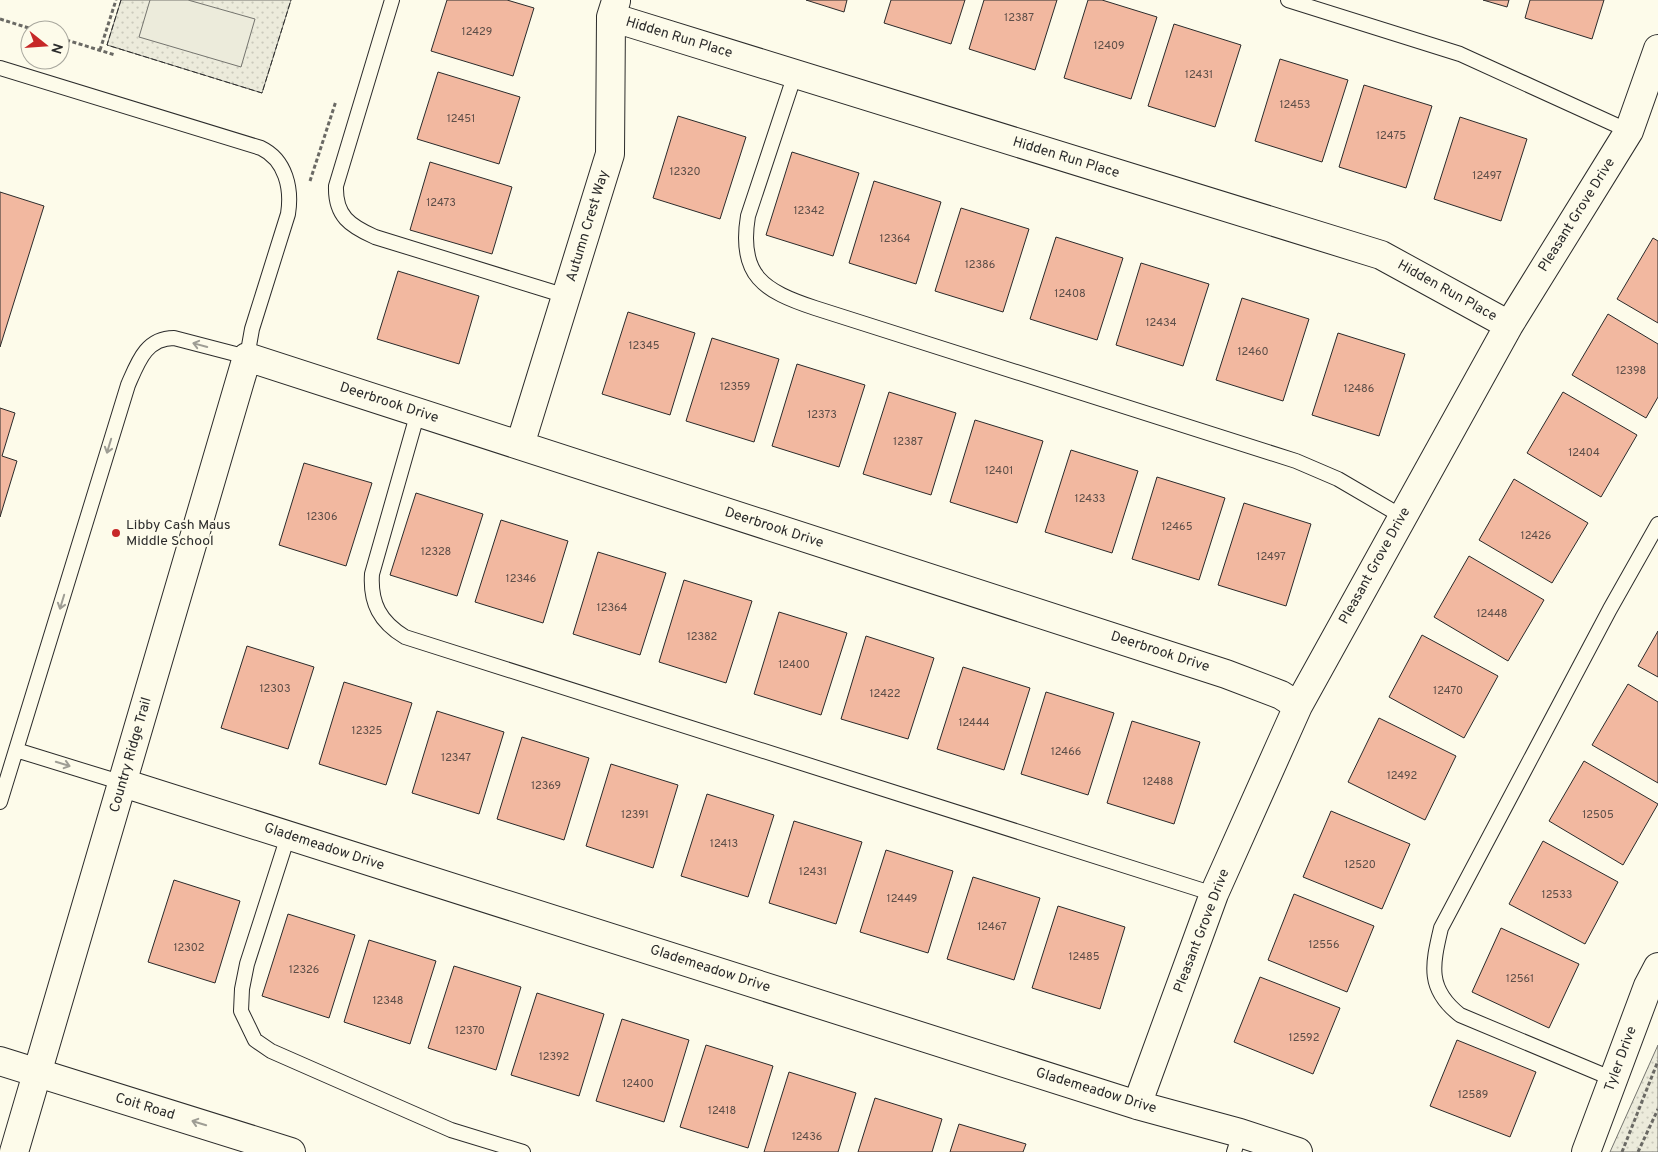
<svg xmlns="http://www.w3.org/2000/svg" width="1658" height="1152" font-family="Overpass,sans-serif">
<defs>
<pattern id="grass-dots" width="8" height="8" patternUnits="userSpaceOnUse" patternTransform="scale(1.25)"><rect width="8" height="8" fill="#ecebdb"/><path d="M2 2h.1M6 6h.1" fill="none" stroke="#cbcabc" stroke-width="1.8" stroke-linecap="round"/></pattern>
</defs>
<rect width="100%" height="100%" fill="#fdfbea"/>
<!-- grass -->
<path fill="url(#grass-dots)" stroke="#74746e" d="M121,0H291L262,93L107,45Z
M1658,1045V1152H1610Z"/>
<!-- garden -->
<path fill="#ecebdb" stroke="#74746e" d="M150,0H188L255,19L241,67L139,37Z"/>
<!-- building -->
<path fill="#f2b8a0" stroke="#2b2b2b" d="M447,0H507L534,8L513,76L431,51Z
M806,0H847L844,12Z
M891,0H965L951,44L884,23Z
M984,0H1057L1035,70L969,49Z
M1088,0H1102L1157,17L1131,99L1064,78Z
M1483,0H1509L1507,7Z
M1530,0H1604L1592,39L1525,18Z
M1174,24L1241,45L1215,127L1148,106Z
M1280,59L1348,80L1322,162L1255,141Z
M438,72L520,97L499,164L417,139Z
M1364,85L1432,106L1406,188L1339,167Z
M678,116L746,137L720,219L653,198Z
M1460,117L1527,139L1501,221L1434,199Z
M792,152L859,173L833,256L766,235Z
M430,162L512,187L492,254L410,230Z
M874,181L941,202L916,284L849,263Z
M0,192L44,206L0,347Z
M961,208L1029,229L1003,312L935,291Z
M1056,237L1123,258L1097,340L1030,319Z
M1653,238L1658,241V323L1617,299Z
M1141,263L1209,284L1183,366L1116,345Z
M398,271L479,296L459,364L377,339Z
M1242,298L1309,319L1283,401L1216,380Z
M628,312L695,333L670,415L602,394Z
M1608,314L1658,344V397L1646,418L1572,375Z
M1338,333L1405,354L1379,436L1312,415Z
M712,338L779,359L754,442L686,421Z
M797,364L865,385L839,467L772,446Z
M889,392L956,413L931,495L863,474Z
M1563,392L1637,435L1601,497L1527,453Z
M0,408L15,413L2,456L17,461L0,517Z
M975,420L1043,441L1017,523L950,502Z
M1071,450L1138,471L1112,553L1045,532Z
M304,463L372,483L346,566L279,545Z
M1157,477L1225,498L1199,580L1132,559Z
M1514,479L1588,523L1552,583L1479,540Z
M416,493L483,514L457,596L390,575Z
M1244,503L1311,524L1286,606L1218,585Z
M501,520L568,541L543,623L475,602Z
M598,552L666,573L640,655L573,634Z
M1469,556L1544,600L1508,661L1434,617Z
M684,580L752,601L726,683L659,662Z
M779,612L847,633L821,715L754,694Z
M1658,631V677L1638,666Z
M1422,635L1498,676L1464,738L1389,697Z
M866,636L934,658L908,739L841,719Z
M247,646L314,667L288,749L221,728Z
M963,667L1030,688L1004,770L937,749Z
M344,682L412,703L386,785L319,764Z
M1628,684L1658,702V783L1592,745Z
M1046,692L1114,713L1088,795L1021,774Z
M437,711L504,732L479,814L412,793Z
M1379,718L1456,756L1425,820L1348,782Z
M1132,721L1200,742L1174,824L1107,803Z
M522,737L589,758L564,840L497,819Z
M1584,761L1658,804L1623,865L1549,821Z
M611,764L678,785L653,868L586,846Z
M707,794L774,815L748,897L681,876Z
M1331,811L1410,844L1382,909L1303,877Z
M794,821L862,842L836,924L769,903Z
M1543,841L1618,882L1585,944L1509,904Z
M886,850L953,871L928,953L860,932Z
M973,877L1040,898L1014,980L947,959Z
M174,880L240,901L215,983L148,962Z
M1294,894L1374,926L1347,992L1268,960Z
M1058,906L1125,927L1100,1009L1032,988Z
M288,914L355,935L329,1018L262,996Z
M1501,928L1579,964L1549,1028L1472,992Z
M369,940L436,961L410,1044L344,1022Z
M454,966L521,987L496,1070L428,1048Z
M1260,977L1340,1008L1313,1074L1234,1042Z
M537,993L604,1014L579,1096L511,1075Z
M622,1019L689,1040L664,1122L596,1101Z
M1457,1040L1536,1072L1510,1137L1430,1106Z
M706,1045L773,1066L748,1148L680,1127Z
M789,1072L856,1093L838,1152H764Z
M875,1098L942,1119L932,1152H858Z
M959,1124L1026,1144L1023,1152H950Z"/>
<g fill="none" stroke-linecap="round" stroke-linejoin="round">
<!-- service casing -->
<g stroke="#2b2b2b" stroke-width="16">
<path id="service" d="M392,0L336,186C335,216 350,226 375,237L566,296
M1288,0L1460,54L1629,131
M0,68L261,148C286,160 292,189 288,214L252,329L247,357L174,338C146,338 138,362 128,385L0,802
M795,74L748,216C738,276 764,291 815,308L1296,461L1338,479L1403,517
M418,412L372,574C370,603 380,622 405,637L1214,894
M16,750L123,783
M288,836L247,964L242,989L241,1011L255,1040L271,1051L451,1130L523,1152
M1613,1079L1460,1015C1427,989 1432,966 1441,928L1610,609L1658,524
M1234,1152L1240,1133"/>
</g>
<!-- minor casing -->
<g stroke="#2b2b2b" stroke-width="30">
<path id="minor" d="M611,17L1381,255L1509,325
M520,445L610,154L611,17L616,1
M123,783L1137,1105L1240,1133L1298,1152
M1137,1105L1214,894L1298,706L1509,325L1629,131L1658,49
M14,1152L247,357L1226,674L1281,695L1298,706
M1586,1152L1648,986L1658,967"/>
</g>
<!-- secondary casing -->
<g stroke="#2b2b2b" stroke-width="30">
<path id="secondary" d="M0,1061L291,1152"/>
</g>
<!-- path -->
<path stroke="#6a6964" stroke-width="3" stroke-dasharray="4 2.5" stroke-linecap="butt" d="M0,19L35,30
M60,38L115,55
M100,50L116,0
M310,181L336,101
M1622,1152L1658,1061
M1638,1152L1658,1109"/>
<!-- service -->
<use href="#service" stroke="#fdfbea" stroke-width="14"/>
<!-- minor -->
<use href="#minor" stroke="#fdfbea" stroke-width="28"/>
<!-- secondary -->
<use href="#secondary" stroke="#fdfbea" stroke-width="28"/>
<!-- fence -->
<path stroke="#2b2b2b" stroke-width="1" stroke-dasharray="6 2.5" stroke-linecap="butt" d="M121,0L107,45L262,93L291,0"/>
</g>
<!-- one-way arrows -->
<defs><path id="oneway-shaft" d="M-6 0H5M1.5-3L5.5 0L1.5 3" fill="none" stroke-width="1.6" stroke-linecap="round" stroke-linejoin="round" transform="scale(1.25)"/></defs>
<g stroke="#9e9d94">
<use href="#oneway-shaft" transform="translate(200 345) rotate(-165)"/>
<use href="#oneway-shaft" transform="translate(109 446) rotate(107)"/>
<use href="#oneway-shaft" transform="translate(62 602) rotate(107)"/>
<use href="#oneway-shaft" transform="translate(63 764) rotate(17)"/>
<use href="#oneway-shaft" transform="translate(199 1123) rotate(-163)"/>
</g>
<!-- markers -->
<circle fill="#c62828" stroke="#fdfbea" stroke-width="2" cx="116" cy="533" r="5"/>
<g text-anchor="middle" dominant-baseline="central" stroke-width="4" stroke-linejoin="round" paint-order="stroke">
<!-- number labels -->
<g font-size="11" fill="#5d4e48">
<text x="1019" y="18">12387</text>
<text x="477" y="32">12429</text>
<text x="1109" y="46">12409</text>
<text x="1199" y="75">12431</text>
<text x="1295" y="105">12453</text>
<text x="461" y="119">12451</text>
<text x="1391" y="136">12475</text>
<text x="685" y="172">12320</text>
<text x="1487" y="176">12497</text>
<text x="441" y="203">12473</text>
<text x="809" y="211">12342</text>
<text x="895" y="239">12364</text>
<text x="980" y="265">12386</text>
<text x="1070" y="294">12408</text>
<text x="1161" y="323">12434</text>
<text x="644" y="346">12345</text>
<text x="1253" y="352">12460</text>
<text x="1631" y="371">12398</text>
<text x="735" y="387">12359</text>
<text x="1359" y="389">12486</text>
<text x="822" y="415">12373</text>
<text x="908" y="442">12387</text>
<text x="1584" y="453">12404</text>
<text x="999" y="471">12401</text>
<text x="1090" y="499">12433</text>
<text x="322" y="517">12306</text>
<text x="1177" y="527">12465</text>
<text x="1536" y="536">12426</text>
<text x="436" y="552">12328</text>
<text x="1271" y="557">12497</text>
<text x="521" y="579">12346</text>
<text x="612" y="608">12364</text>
<text x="1492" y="614">12448</text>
<text x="702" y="637">12382</text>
<text x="794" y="665">12400</text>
<text x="275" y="689">12303</text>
<text x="1448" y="691">12470</text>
<text x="885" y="694">12422</text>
<text x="974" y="723">12444</text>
<text x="367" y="731">12325</text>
<text x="1066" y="752">12466</text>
<text x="456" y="758">12347</text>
<text x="1402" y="776">12492</text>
<text x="1158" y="782">12488</text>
<text x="546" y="786">12369</text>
<text x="635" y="815">12391</text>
<text x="1598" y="815">12505</text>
<text x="724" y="844">12413</text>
<text x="1360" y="865">12520</text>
<text x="813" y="872">12431</text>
<text x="1557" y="895">12533</text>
<text x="902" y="899">12449</text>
<text x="992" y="927">12467</text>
<text x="1324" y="945">12556</text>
<text x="189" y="948">12302</text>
<text x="1084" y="957">12485</text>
<text x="304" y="970">12326</text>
<text x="1520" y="979">12561</text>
<text x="388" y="1001">12348</text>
<text x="470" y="1031">12370</text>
<text x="1304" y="1038">12592</text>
<text x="554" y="1057">12392</text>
<text x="638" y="1084">12400</text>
<text x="1473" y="1095">12589</text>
<text x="722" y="1111">12418</text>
<text x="807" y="1137">12436</text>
</g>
<!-- street labels -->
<g font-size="14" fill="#2b2b2b" stroke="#fdfbea">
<text transform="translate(679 38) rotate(17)">Hidden Run Place</text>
<text transform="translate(1066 158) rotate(17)">Hidden Run Place</text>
<text transform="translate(1577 215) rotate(-58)">Pleasant Grove Drive</text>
<text transform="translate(588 226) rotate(-73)">Autumn Crest Way</text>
<text transform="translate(1447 291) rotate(29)">Hidden Run Place</text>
<text transform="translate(389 403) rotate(18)">Deerbrook Drive</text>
<text transform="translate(774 528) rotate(18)">Deerbrook Drive</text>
<text transform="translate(1375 566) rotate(-61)">Pleasant Grove Drive</text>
<text transform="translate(1160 652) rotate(18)">Deerbrook Drive</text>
<text transform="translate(131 755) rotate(-74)">Country Ridge Trail</text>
<text transform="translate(324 847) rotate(18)">Glademeadow Drive</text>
<text transform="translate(1202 931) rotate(-69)">Pleasant Grove Drive</text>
<text transform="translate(710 969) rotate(18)">Glademeadow Drive</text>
<text transform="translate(1621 1059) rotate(-70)">Tyler Drive</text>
<text transform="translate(1096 1091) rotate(17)">Glademeadow Drive</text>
<text transform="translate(145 1107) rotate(17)">Coit Road</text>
</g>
<!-- poi labels -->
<g font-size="14" fill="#2b2b2b" stroke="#fdfbea" text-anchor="start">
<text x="126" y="525">Libby Cash Maus<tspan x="126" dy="16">Middle School</tspan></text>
</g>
</g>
<!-- north arrow -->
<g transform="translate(45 45) rotate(107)"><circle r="24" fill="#fdfbea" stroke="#a9a89e"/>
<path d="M0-4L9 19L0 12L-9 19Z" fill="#c62828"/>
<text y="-8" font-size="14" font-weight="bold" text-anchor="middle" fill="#2b2b2b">N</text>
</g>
</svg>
